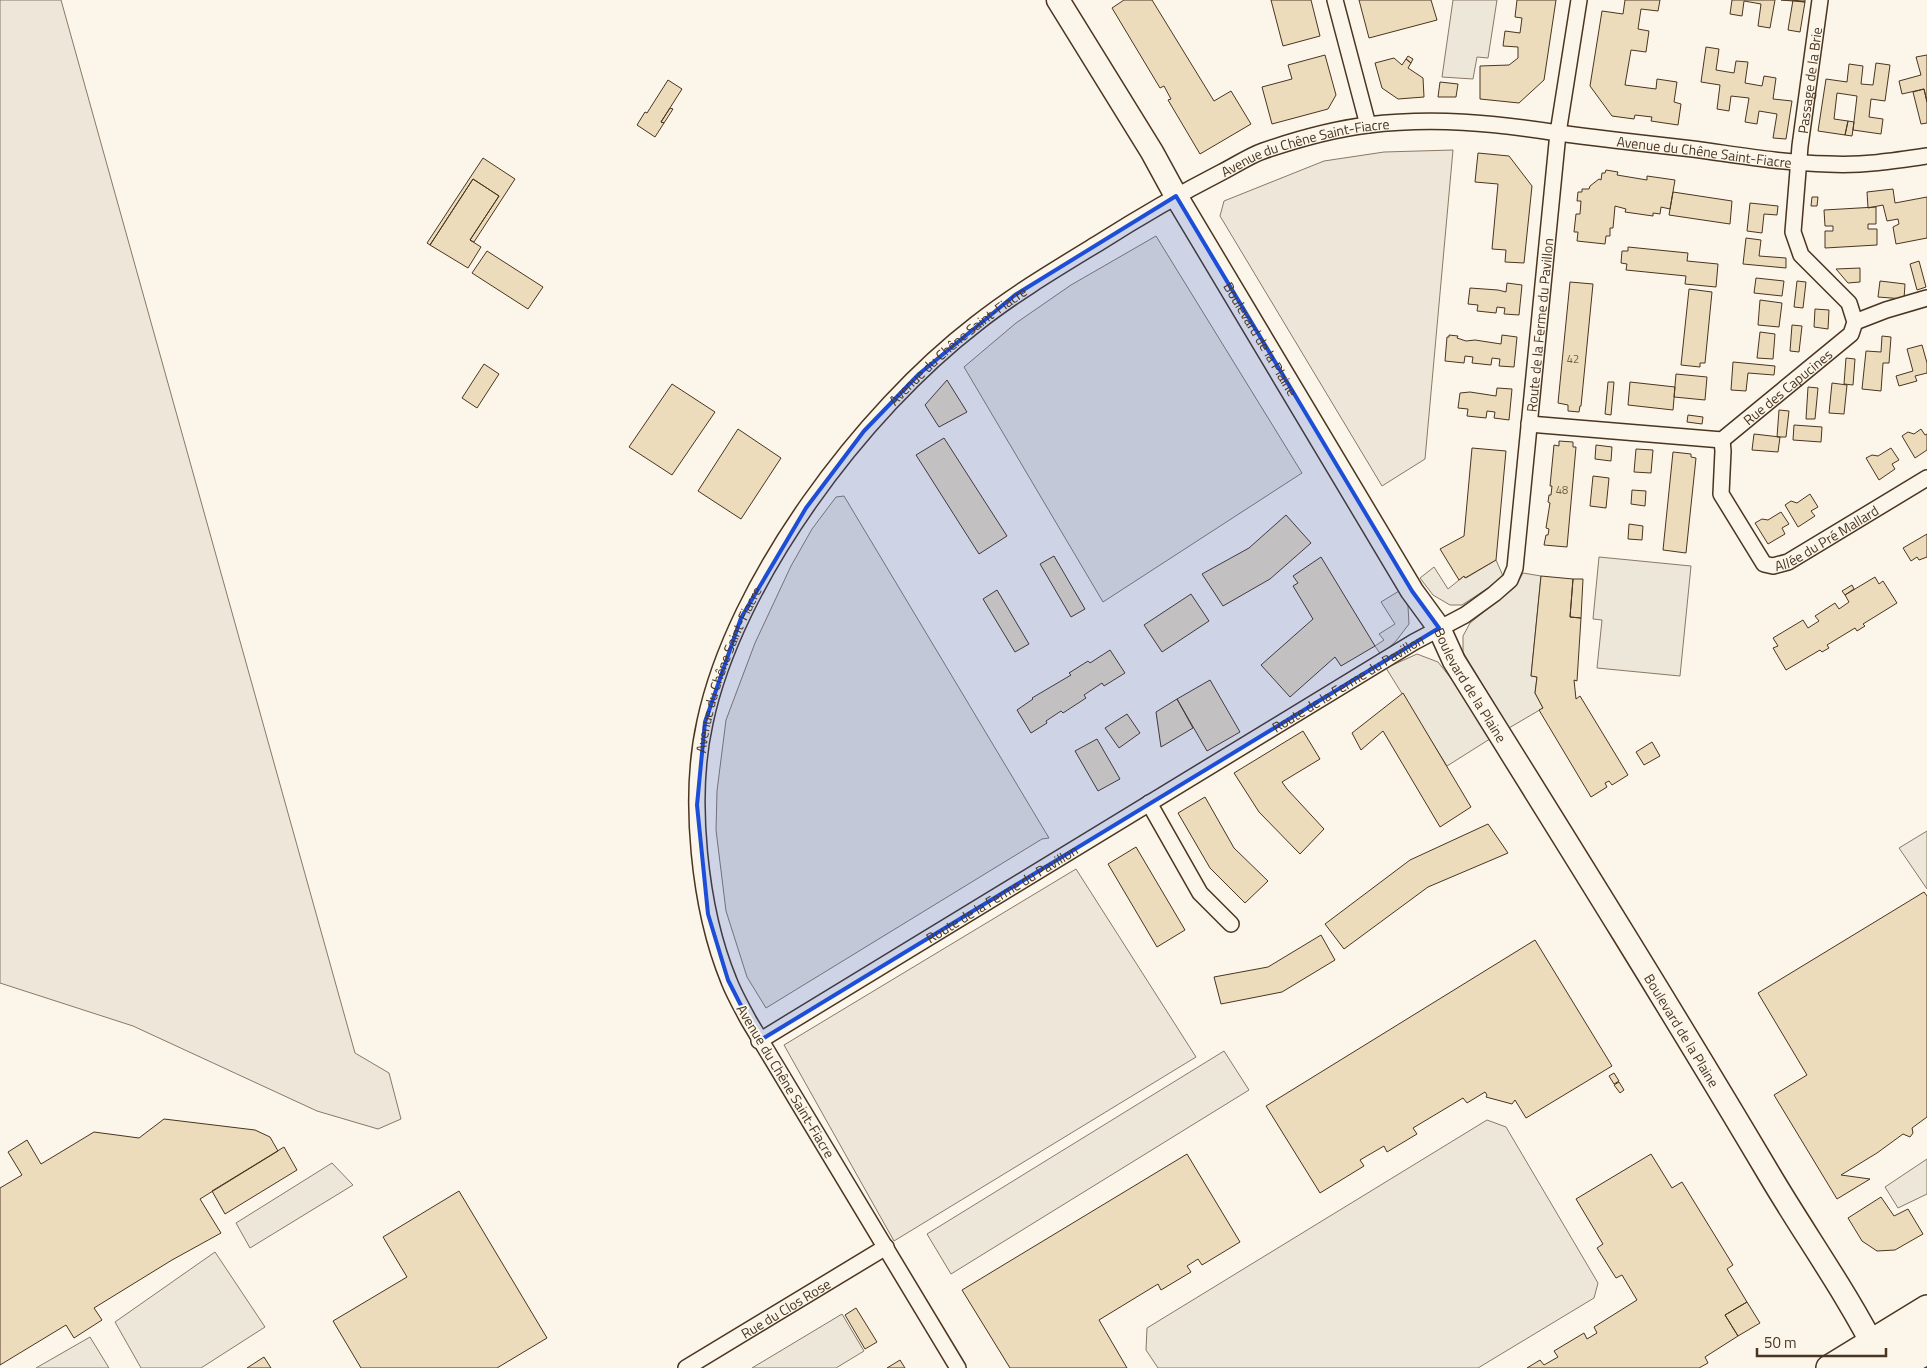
<svg xmlns="http://www.w3.org/2000/svg" width="1927" height="1368" font-family="'Titillium Web',sans-serif">
<rect width="100%" height="100%" fill="#fbf6e9"/>
<!-- green -->
<path fill="#ede6d9" stroke="#887966" d="M0,0H61L355,1053L389,1073L401,1119L378,1129L317,1111L133,1026L0,983Z
M1453,150L1425,459L1382,486L1220,216L1224,201L1324,161L1384,152Z
M1156,236L1302,473L1103,602L964,367L1016,323L1071,285Z
M844,496L1049,838L1042,839L766,1008L747,977L726,911L716,830L717,791L726,720L755,643L791,566L812,529L836,497Z
M1076,869L1196,1057L894,1241L784,1045Z"/>
<!-- parking -->
<path fill="#ede7d9" stroke="#887966" d="M1453,0H1497L1488,58L1477,57L1473,79L1442,77Z
M1599,557L1691,566L1680,676L1597,668L1602,620L1593,619Z
M1496,560L1503,576L1488,588L1462,605H1450L1433,595L1420,578L1434,567L1448,589L1464,576L1466,578Z
M1523,573L1541,576L1531,676L1537,677L1535,693L1543,708L1509,728L1463,652V636L1470,623L1515,587Z
M1399,591L1408,606L1409,624L1396,641L1381,655L1375,646L1384,640L1379,634L1395,624L1381,602Z
M1417,654L1438,662L1476,710L1493,737L1447,766L1386,668Z
M1927,831V889L1899,848Z
M1224,1051L1249,1090L951,1274L927,1234Z
M1487,1120L1506,1127L1598,1283L1594,1298L1478,1368H1158L1146,1350L1147,1328Z
M1927,1159V1194L1898,1208L1885,1187Z
M332,1163L353,1185L250,1248L236,1223Z
M215,1252L265,1327L201,1368H141L115,1322Z
M842,1314L864,1351L836,1368H752Z
M90,1337L109,1368H36Z"/>
<!-- building -->
<path fill="#ecdcbc" stroke="#4a3520" d="M1124,0H1152L1214,101L1231,91L1251,124L1200,154L1168,100L1171,99L1164,86L1160,88L1112,8Z
M1271,0H1311L1320,36L1283,46Z
M1359,0H1431L1437,20L1369,38Z
M1517,0H1556L1544,80L1519,103L1480,99V66L1509,65L1518,58V47L1503,46L1505,31L1520,33L1522,18L1515,17Z
M1625,0H1660L1658,11L1641,9L1638,29L1649,31L1646,52L1631,50L1625,85L1656,89L1657,79L1677,82L1674,102L1681,104L1678,125L1651,121L1652,117L1635,115L1634,119L1612,116L1590,86L1602,11L1623,14Z
M1732,0H1775L1770,28L1758,26L1761,4L1744,1L1742,16L1730,14Z
M1781,0H1805V2Z
M1793,0L1805,2L1800,32L1788,30Z
M1706,47L1719,49L1716,70L1734,73L1736,61L1748,62L1745,83L1762,86L1764,76L1776,78L1773,99L1792,101L1786,139L1773,138L1777,114L1759,111L1757,124L1745,122L1749,98L1731,96L1729,111L1717,109L1720,85L1701,82Z
M1325,55L1336,95L1328,109L1272,124L1262,87L1292,79L1288,65Z
M1927,55V102L1924,89L1902,94L1899,81L1921,75L1916,57Z
M1408,56L1413,59L1411,63L1406,59Z
M1394,58L1402,65L1406,59L1411,63L1408,68L1423,78L1424,97L1398,99L1382,88L1375,63Z
M1876,63L1890,65L1885,101L1871,99L1869,117L1883,119L1881,134L1853,130L1857,96L1837,93L1834,119L1848,121L1845,135L1818,131L1826,79L1847,82L1849,64L1863,66L1861,84L1873,85Z
M668,80L682,89L661,122L664,123L655,137L637,125L645,112L647,113Z
M1440,82L1458,84L1456,97H1438Z
M1924,89L1927,102V123L1921,124L1913,92Z
M670,108L673,109L664,123L661,122Z
M1848,121L1854,122L1852,136L1845,135Z
M1478,153L1509,156L1532,186L1524,263L1505,262L1506,250L1492,249L1498,184L1475,182Z
M483,158L515,179L474,242L470,240L499,196L473,179L430,245L427,243Z
M1606,170L1618,172L1617,175L1647,180V176L1675,180L1670,209L1661,207L1660,214L1653,213V216L1625,212L1626,209L1615,206L1613,228H1610V236H1606L1605,244L1577,241L1578,232H1574L1576,214H1580L1581,201H1577L1578,192H1582V189H1589L1590,186L1599,179L1601,180L1602,173H1605Z
M473,179L499,196L470,240L481,247L468,268L430,245Z
M1893,189L1895,203L1927,197V238L1896,244L1893,227L1899,224L1898,219L1887,221L1883,205L1868,208L1867,192Z
M1673,192L1732,201L1730,224L1669,215Z
M1812,197H1818L1817,206H1811Z
M1750,203L1778,206L1777,215L1764,214L1762,233L1747,231Z
M1876,207V224H1868V229H1877V245L1825,248V231H1833V226H1825L1824,210Z
M1746,238L1761,240L1759,256L1786,258V268L1743,264Z
M1628,247L1688,253L1687,261L1718,264L1716,287L1685,284L1686,276L1626,270L1627,264L1621,263L1622,251H1628Z
M487,251L543,287L528,309L472,273Z
M1919,261L1926,287L1917,290L1910,264Z
M1860,268V282L1848,283L1836,269Z
M1756,278L1784,281L1782,296L1754,293Z
M1797,281L1806,282L1803,308L1794,307Z
M1880,281L1905,284L1904,299L1878,297Z
M1570,282L1593,284L1581,406H1580L1579,412L1568,411V405L1558,403Z
M1507,283L1522,285L1519,315L1504,314L1505,308L1497,307L1496,313L1477,311L1478,305L1468,304L1470,288L1498,290L1506,292Z
M1689,289L1712,292L1705,363H1700V367L1681,365Z
M1760,300L1782,303L1779,327L1758,325Z
M1815,309L1829,310L1828,329L1814,327Z
M1792,325L1802,326L1799,352L1790,351Z
M1760,332L1775,334L1773,359L1757,358Z
M1449,335L1458,336L1457,338L1466,341L1475,340L1501,344L1502,335L1517,337L1514,367L1499,366L1500,359L1492,358L1491,365L1472,363L1473,357L1465,356L1464,363L1445,361L1447,337H1449Z
M1882,336L1891,337L1889,363H1883L1881,391L1862,389L1866,351L1881,352Z
M1922,345L1927,363V373L1915,376L1917,381L1899,386L1896,376L1913,371L1907,349Z
M1846,358L1855,359L1853,385L1844,384Z
M1733,362L1775,366L1774,375L1748,373L1746,391L1731,390Z
M484,364L499,374L477,408L462,398Z
M1676,374L1707,377L1705,400L1674,397Z
M947,380L967,412L939,427L925,405Z
M1608,382H1614L1611,415L1605,414Z
M1630,382L1675,387L1673,410L1628,405Z
M1832,383L1847,385L1844,414L1829,413Z
M672,384L715,412L672,475L629,447Z
M1808,387L1818,388L1815,419H1806Z
M1497,388L1512,389L1509,420L1494,418L1495,412L1487,411L1486,418L1467,416L1468,409L1458,408L1460,393L1470,392L1496,396Z
M1779,410L1789,411L1786,437H1777Z
M1688,415L1703,417L1702,424L1687,422Z
M1794,425L1822,427L1821,442L1793,440Z
M738,429L781,458L741,519L698,491Z
M1921,429L1925,435L1927,434V450L1915,458L1902,436L1908,432L1914,434Z
M1754,434L1780,437L1778,452L1752,450Z
M944,438L1007,536L979,554L916,455Z
M1559,441L1573,442V447H1576L1567,547L1544,545L1546,535H1548L1549,529L1546,528L1550,503L1548,502L1549,495H1551L1552,486H1550L1554,445L1559,446Z
M1596,445L1612,447L1611,461L1595,459Z
M1472,448L1506,451L1496,560L1465,578L1464,576L1459,580L1440,549L1464,536Z
M1891,448L1899,460L1892,464L1895,469L1879,480L1866,458L1872,455L1878,456Z
M1636,449L1653,450L1651,473L1634,472Z
M1673,452L1691,454V457L1696,458L1686,553L1663,550Z
M1593,476L1609,478L1606,508L1590,506Z
M1632,490L1646,491L1645,506L1631,504Z
M1810,494L1818,507L1811,511L1815,516L1798,527L1785,505L1791,501L1797,503Z
M1781,512L1789,524L1782,528L1785,534L1768,544L1755,523L1762,519L1768,520Z
M1286,515L1311,543L1270,579L1223,606L1202,574L1249,548Z
M1629,524L1643,526L1642,540L1628,539Z
M1927,534V557L1919,560L1917,557L1911,561L1903,548Z
M1054,556L1085,609L1071,617L1040,564Z
M1321,557L1375,646L1341,666L1335,657L1290,697L1261,665L1313,619L1293,586L1298,583L1293,576Z
M1541,576L1573,579L1570,617L1581,618L1577,681L1574,680L1576,699L1580,696L1628,775L1612,785L1609,781L1605,783L1607,787L1591,797L1539,710L1543,708L1535,693L1537,677L1531,676Z
M1875,577L1879,584L1883,581L1897,603L1863,624L1865,626L1857,631L1855,628L1827,645L1829,648L1822,652L1820,650L1786,670L1773,648L1778,646L1773,638L1803,620L1808,628L1819,621L1815,616L1835,603L1839,609L1849,602L1845,595Z
M1573,579H1583L1581,618L1570,617Z
M1852,585L1854,589L1845,595L1842,591Z
M997,590L1029,644L1015,652L983,599Z
M1191,594L1209,621L1162,652L1144,625Z
M1110,650L1125,673L1104,686L1102,683L1084,695L1086,698L1063,713L1061,711L1046,721L1047,723L1031,733L1017,710L1033,699L1032,698L1071,675L1069,673L1088,661L1090,663Z
M1210,680L1240,732L1207,751L1177,699Z
M1403,693L1471,807L1440,827L1383,731L1361,750L1352,733Z
M1177,699L1193,728L1161,747L1156,712Z
M1127,714L1140,733L1119,748L1105,728Z
M1303,731L1320,759L1282,782L1287,789L1324,829L1300,854L1259,812L1234,773Z
M1097,739L1120,779L1098,791L1075,751Z
M1652,742L1660,756L1644,765L1636,752Z
M1205,797L1234,848L1268,881L1245,903L1210,868L1178,813Z
M1488,824L1508,853L1428,887L1344,949L1325,924L1410,860Z
M1136,847L1185,930L1157,947L1108,864Z
M1924,892L1927,896V1117L1912,1128L1913,1133L1910,1137L1903,1134L1877,1153L1841,1175L1870,1179L1837,1199L1774,1095L1807,1075L1758,993Z
M1321,935L1335,960L1282,992L1221,1004L1214,977L1268,967Z
M1535,940L1612,1066L1526,1118L1515,1100L1512,1104L1486,1097L1487,1095L1485,1092L1467,1103L1463,1098L1413,1128L1417,1134L1387,1152L1384,1146L1360,1160L1364,1166L1320,1193L1266,1106Z
M1614,1073L1619,1081L1614,1084L1609,1076Z
M1619,1082L1624,1090L1620,1093L1614,1085Z
M164,1119L255,1130L270,1137L278,1151L200,1199L221,1233L172,1260L94,1308L102,1320L74,1338L66,1325L0,1365V1188L22,1175L8,1152L27,1140L41,1164L94,1132L139,1138Z
M284,1147L297,1170L225,1214L212,1191Z
M1187,1154L1240,1242L1202,1265L1198,1259L1187,1266L1191,1272L1161,1290L1158,1284L1099,1320L1127,1368H1010L962,1290Z
M1651,1154L1672,1188L1682,1182L1733,1265L1727,1269L1747,1302L1725,1315L1738,1336L1705,1357L1708,1363L1699,1368H1527L1540,1360L1544,1365L1558,1357L1554,1351L1584,1333L1587,1339L1597,1333L1594,1327L1637,1300L1622,1275L1616,1278L1597,1248L1603,1244L1576,1199Z
M459,1191L547,1338L497,1368H361L333,1321L407,1277L383,1237Z
M1881,1197L1894,1216L1908,1209L1923,1234L1895,1250L1877,1251L1862,1241L1848,1218Z
M1747,1302L1760,1323L1738,1336L1725,1315Z
M856,1308L877,1342L865,1349L845,1315Z
M264,1357L271,1368H247Z
M900,1360L905,1368H887Z"/>
<g fill="none" stroke-linecap="round" stroke-linejoin="round">
<!-- minor casing -->
<g stroke="#4a3520" stroke-width="18">
<g id="minor">
<path d="M1335,0L1368,125"/>
<path d="M1855,322L1886,310L1927,298"/>
<path id="s1" d="M1529,424L1722,440L1851,334L1855,322L1849,303L1801,255L1793,232L1800,146L1820,0"/>
<path id="s2" d="M1722,440L1723,451L1721,494L1764,564L1773,566L1788,562L1927,478"/>
<path d="M1149,803L1200,893L1231,924"/>
<path id="s3" d="M759,1041L1414,642L1465,615L1494,594L1510,580L1515,568L1558,133L1579,0"/>
<path id="s4" d="M686,1368L886,1247"/>
<path id="s5" d="M958,1368L749,1021C742,1008 734,994 729,981C699,908 688,798 705,722C735,580 863,411 976,324C1014,294 1056,269 1097,244C1138,218 1179,194 1222,172C1236,165 1249,156 1263,151C1295,140 1335,129 1368,125C1434,117 1493,123 1558,133C1603,139 1648,144 1693,149C1738,155 1782,163 1828,164C1861,166 1894,161 1927,156"/>
</g>
</g>
<!-- secondary casing -->
<g stroke="#4a3520" stroke-width="25">
<g id="secondary">
<path id="s6" d="M1058,0L1152,152L1176,196L1412,591L1439,628L1454,661C1560,831 1667,1002 1769,1174C1805,1235 1847,1293 1879,1357"/>
</g>
</g>
<!-- primary casing -->
<g stroke="#4a3520" stroke-width="28">
<path id="primary" d="M1829,1368L1927,1308
M1864,1368L1927,1329
M1896,1368L1927,1352"/>
</g>
<!-- minor -->
<use href="#minor" stroke="#fbf6e9" stroke-width="15"/>
<!-- secondary -->
<use href="#secondary" stroke="#fbf6e9" stroke-width="22"/>
<!-- primary -->
<use href="#primary" stroke="#fbf6e9" stroke-width="25"/>
</g>
<!-- marked area -->
<path fill="#1d4ed8" fill-opacity="0.2" stroke="#1d4ed8" stroke-width="4" stroke-linejoin="round" d="M1176,196L1412,591L1439,628L759,1041L728,980L708,914L697,805L705,722L741,618L806,508L864,431L919,374L1015,295Z"/>
<g text-anchor="middle" dominant-baseline="central" stroke-width="4" stroke-linejoin="round" paint-order="stroke">
<!-- number labels -->
<g font-size="11" fill="#725f47">
<text x="1573" y="359">42</text>
<text x="1562" y="490">48</text>
</g>
<!-- street labels -->
<g font-size="14" fill="#4a3520" stroke="#fbf6e9">
<text stroke="none"><textPath href="#s1" startOffset="638">Passage de la Brie</textPath></text>
<text stroke="none"><textPath href="#s5" startOffset="1580">Avenue du Chêne Saint-Fiacre</textPath></text>
<text stroke="none"><textPath href="#s5" startOffset="1985">Avenue du Chêne Saint-Fiacre</textPath></text>
<text stroke="none"><textPath href="#s3" startOffset="1139">Route de la Ferme du Pavillon</textPath></text>
<text stroke="none"><textPath href="#s6" startOffset="395">Boulevard de la Plaine</textPath></text>
<text stroke="none"><textPath href="#s5" startOffset="1175">Avenue du Chêne Saint-Fiacre</textPath></text>
<text stroke="none"><textPath href="#s1" startOffset="278">Rue des Capucines</textPath></text>
<text stroke="none"><textPath href="#s2" startOffset="206">Allée du Pré Mallard</textPath></text>
<text stroke="none"><textPath href="#s5" startOffset="770">Avenue du Chêne Saint-Fiacre</textPath></text>
<text stroke="none"><textPath href="#s3" startOffset="689">Route de la Ferme du Pavillon</textPath></text>
<text stroke="none"><textPath href="#s6" startOffset="800">Boulevard de la Plaine</textPath></text>
<text stroke="none"><textPath href="#s3" startOffset="284">Route de la Ferme du Pavillon</textPath></text>
<text stroke="none"><textPath href="#s6" startOffset="1205">Boulevard de la Plaine</textPath></text>
<text transform="translate(786 1081) rotate(59)">Avenue du Chêne Saint-Fiacre</text>
<text stroke="none"><textPath href="#s4" startOffset="116">Rue du Clos Rose</textPath></text>
</g>
</g>
<!-- scale -->
<path d="M1757 1348v8h129v-8" fill="none" stroke="#4a3520" stroke-width="2.5"/>
<text x="1764" y="1348" font-size="15" fill="#4a3520" stroke="#fbf6e9" stroke-width="4" paint-order="stroke">50 m</text>
</svg>
